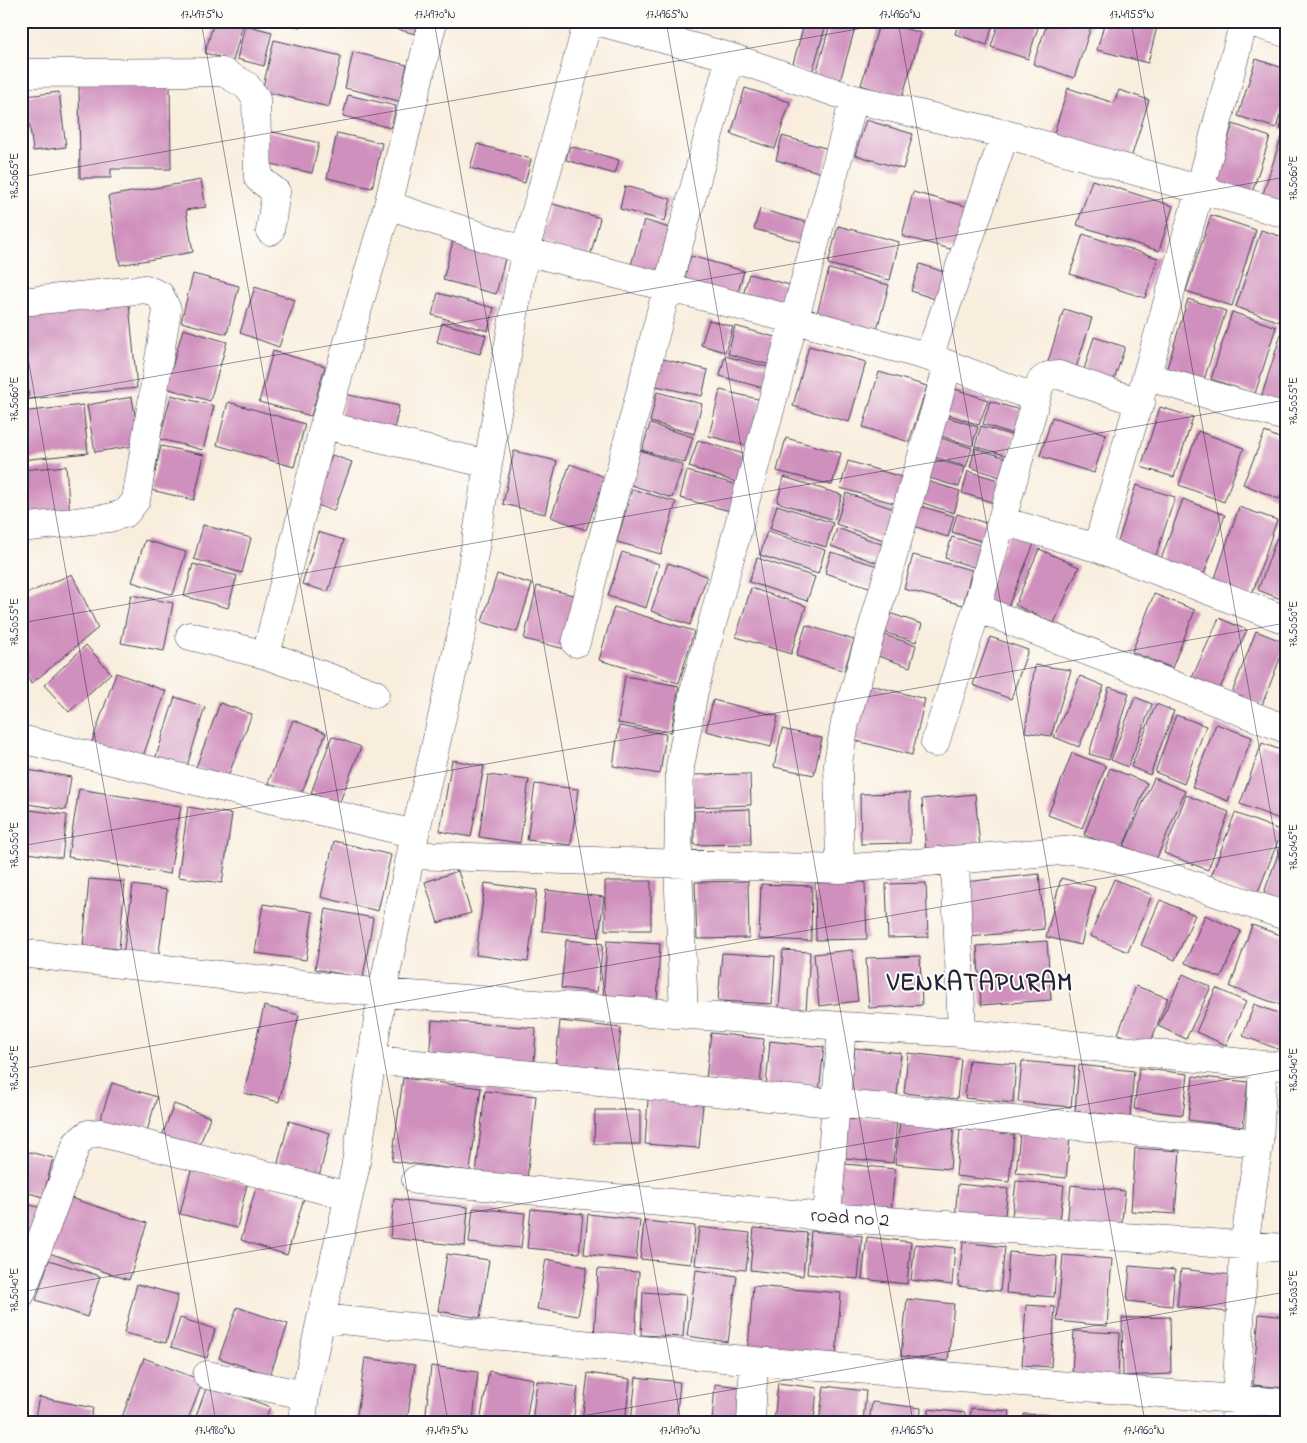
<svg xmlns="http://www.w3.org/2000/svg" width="1307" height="1443" font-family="'Indie Flower',sans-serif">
<rect width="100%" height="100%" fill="#fdfcf7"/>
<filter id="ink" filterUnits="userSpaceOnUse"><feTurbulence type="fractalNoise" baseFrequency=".02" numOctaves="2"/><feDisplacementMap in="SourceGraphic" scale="10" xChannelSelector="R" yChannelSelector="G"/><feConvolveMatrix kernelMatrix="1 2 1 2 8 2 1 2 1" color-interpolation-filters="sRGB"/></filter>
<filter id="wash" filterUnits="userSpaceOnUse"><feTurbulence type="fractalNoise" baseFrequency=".0096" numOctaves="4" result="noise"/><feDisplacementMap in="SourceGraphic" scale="20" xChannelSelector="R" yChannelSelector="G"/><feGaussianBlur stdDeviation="1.12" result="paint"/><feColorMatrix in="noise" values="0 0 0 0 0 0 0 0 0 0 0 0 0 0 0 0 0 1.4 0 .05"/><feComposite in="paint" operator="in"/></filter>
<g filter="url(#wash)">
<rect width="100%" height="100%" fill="#f9eede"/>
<g id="blocks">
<!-- building -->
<path fill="#d090bd" d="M214,21H244L233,61L205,53Z
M277,21H301L300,27Z
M368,21H418L415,34Z
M805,21H827L812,73L792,67Z
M831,21H857L840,81L816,74Z
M880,21L921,33L902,98L861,85Z
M959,21H994L987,45L955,34Z
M999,21H1040L1028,59L991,47Z
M1048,21H1093L1074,78L1033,64Z
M1105,21H1134L1157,27L1148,63L1097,50Z
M245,25L272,32L264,66L237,59Z
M274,40L341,56L329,107L262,91Z
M353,52L407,65L399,101L345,88Z
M1256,59L1286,69V96L1276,128L1238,116Z
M170,82L171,169H111V178H80L79,83Z
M745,88L790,102L775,149L731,134Z
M1068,88L1114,103L1119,90L1149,100L1131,158L1054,133Z
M59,92L66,147L33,151L26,96Z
M348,95L396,106L391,128L343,116Z
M1285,112H1286V131L1280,129Z
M866,120L913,134L903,169L855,155Z
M1233,124L1270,137L1250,199L1213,186Z
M269,131L319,143L312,173L261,162Z
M337,133L382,143L372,188L327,178Z
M782,136L829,149L822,173L776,160Z
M1281,138L1286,140V211L1260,203Z
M477,144L531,159L525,183L470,168Z
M570,146L619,160L615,174L566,160Z
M201,180L206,207L186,210L193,252L120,265L108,196Z
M1092,180L1173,206L1159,251L1077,225Z
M625,186L671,199L665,221L620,209Z
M913,192L969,207L958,251L902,236Z
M550,203L600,218L590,257L539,242Z
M760,209L809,223L805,243L754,229Z
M1211,215L1256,230L1232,306L1186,291Z
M644,220L669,228L657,272L631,265Z
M838,226L899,242L890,280L828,264Z
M1261,230L1286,238V324L1236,307Z
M1083,234L1158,258L1145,298L1070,274Z
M453,241L506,255L496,294L443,280Z
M691,256L744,271L736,299L683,283Z
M920,264L953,275L944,302L911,291Z
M829,269L889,285L876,333L816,317Z
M193,274L239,286L227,334L181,322Z
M749,274L790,285L783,310L742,299Z
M255,287L295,300L279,347L240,333Z
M438,293L494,308L488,331L432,315Z
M1188,299L1226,311L1204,380L1167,368Z
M129,304L137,388L29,399L21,315Z
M1064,309L1092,318L1074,374L1047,365Z
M1232,312L1276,327L1255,394L1211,379Z
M709,320L733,327L725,352L701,345Z
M442,323L486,335L480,354L437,342Z
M735,326L778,338L770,365L728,354Z
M1283,328L1286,329V407L1261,398Z
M183,329L227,342L210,401L166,388Z
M1094,337L1125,347L1112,386L1082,376Z
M809,346L866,362L849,422L793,406Z
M273,351L325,366L311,416L259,402Z
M725,356L768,367L763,388L720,376Z
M663,359L708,370L702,396L656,386Z
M879,372L927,386L909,442L863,427Z
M952,388L988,400L979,425L943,413Z
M720,390L762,400L751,447L709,436Z
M657,392L702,404L694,434L650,422Z
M345,394L399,406L393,435L339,423Z
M171,395L214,406L203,450L160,439Z
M132,397L140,445L95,452L87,405Z
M990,401L1023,411L1016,435L983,424Z
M228,402L305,424L294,467L217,445Z
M83,405L88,453L21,460V412Z
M1160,407L1193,417L1174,477L1141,467Z
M941,415L978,427L972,446L935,434Z
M1052,417L1106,434L1094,473L1040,456Z
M650,424L693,437L685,463L642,450Z
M981,426L1014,436L1008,456L975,446Z
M1198,431L1244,448L1224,502L1179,485Z
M1265,432L1286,441V484L1279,499L1243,484Z
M935,436L972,448L966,467L929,455Z
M786,438L841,453L832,485L777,471Z
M698,440L747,455L739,483L689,467Z
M161,446L204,455L194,500L151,490Z
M975,448L1009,459L1003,478L970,467Z
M639,450L683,465L672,498L628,484Z
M514,451L557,461L545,514L503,504Z
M332,455L352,462L334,511L314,504Z
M931,458L965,468L959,487L926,477Z
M848,461L905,478L897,504L840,488Z
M570,464L605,477L586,530L551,517Z
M66,466L70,515L21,520V470Z
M687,471L738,485L730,511L680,498Z
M968,471L1005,482L998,504L962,493Z
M784,477L842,495L834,520L777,502Z
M927,481L960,491L954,513L920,502Z
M1136,485L1175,497L1155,558L1117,545Z
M632,489L676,502L661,554L617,542Z
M846,493L894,509L884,540L836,524Z
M1183,499L1225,515L1203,577L1160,562Z
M777,505L833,523L826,547L770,529Z
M920,506L954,516L948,537L913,526Z
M1239,507L1277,520L1251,597L1213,584Z
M957,514L992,525L987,543L952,532Z
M1283,521L1286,522V601L1258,590Z
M203,525L251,538L242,573L194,559Z
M837,528L884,545L877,563L831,546Z
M767,531L825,550L818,574L760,555Z
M318,532L344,540L328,592L302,584Z
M1009,534L1034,544L1005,614L980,604Z
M952,537L987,547L980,569L945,558Z
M145,540L186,552L173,595L132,582Z
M1039,549L1079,567L1054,623L1015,605Z
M622,552L659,564L646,608L608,596Z
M831,552L878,566L872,588L825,573Z
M913,555L972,570L963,605L904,589Z
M757,558L815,577L807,601L749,582Z
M668,563L707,576L690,625L651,611Z
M193,564L237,576L228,608L184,596Z
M72,574L98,628L31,684L21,661V596Z
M497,574L532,584L517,632L482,622Z
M537,586L577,596L565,649L524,639Z
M751,588L806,606L791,654L736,637Z
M1154,594L1195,610L1172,668L1132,652Z
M131,595L173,603L164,651L121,643Z
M614,607L694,631L679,683L599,660Z
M889,613L922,624L916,642L883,632Z
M1219,618L1247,630L1218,693L1191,680Z
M806,625L854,640L844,671L796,656Z
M1256,631L1286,643L1262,705L1232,693Z
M881,634L916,645L910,667L875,655Z
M990,637L1028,650L1011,699L973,685Z
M86,645L111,673L69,712L44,685Z
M1035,665L1071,670L1051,736L1025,732Z
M116,673L166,691L142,759L92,742Z
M625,676L679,686L671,732L618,723Z
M1080,676L1104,686L1079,747L1054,737Z
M867,684L925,699L912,755L853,740Z
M1109,687L1129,693L1109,760L1089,754Z
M175,697L205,707L185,773L154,763Z
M1135,697L1152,704L1128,767L1111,760Z
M713,700L778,716L771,747L706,731Z
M220,703L252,714L227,779L196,767Z
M1156,704L1174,711L1150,775L1131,767Z
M1176,715L1206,726L1184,784L1155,772Z
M293,720L326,733L300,797L268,783Z
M1216,724L1252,737L1228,801L1192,787Z
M619,726L666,734L660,774L613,766Z
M782,729L822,738L814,775L774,767Z
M332,736L361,747L339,804L311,793Z
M1262,743L1286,752V811L1282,820L1240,804Z
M1072,753L1106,766L1082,828L1048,815Z
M452,760L484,766L471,837L440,831Z
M1110,768L1147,783L1122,850L1084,835Z
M21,769L71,777L66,810L21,803Z
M750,774L751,805L694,807L692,775Z
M488,775L529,780L520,843L479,837Z
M1154,778L1185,791L1156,860L1124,846Z
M535,784L578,789L571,845L527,840Z
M79,789L181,806L170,874L68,857Z
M910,793V843L861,844L860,794Z
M975,794L980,847L926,852L922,799Z
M1186,795L1229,812L1208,870L1164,853Z
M188,807L232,814L222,883L178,877Z
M22,809L67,815L62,858L21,852Z
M750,809L751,844L694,845V811Z
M1235,813L1282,831L1256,897L1210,879Z
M1284,838L1286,839V907L1262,898Z
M334,841L391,855L378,911L321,897Z
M458,871L471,913L438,923L425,882Z
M1039,874L1044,929L970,937L964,882Z
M1061,878L1095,887L1081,945L1046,937Z
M89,879L125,882L119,949L83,946Z
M1114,879L1152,895L1128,952L1090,936Z
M605,881H651V930H605Z
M748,881L749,938L697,939L695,882Z
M865,882L867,939L816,940L815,883Z
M485,883L537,890L528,962L476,955Z
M926,883L928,937L888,938L886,884Z
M761,884L812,886L811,941L759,939Z
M133,885L167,890L158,960L123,955Z
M546,890L604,897L599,937L542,931Z
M1160,900L1195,915L1175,960L1141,945Z
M263,904L313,912L306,960L255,953Z
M326,909L373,918L363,978L315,969Z
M1205,915L1241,931L1221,978L1185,963Z
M1252,925L1286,937V1007L1230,987Z
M566,940L603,944L597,992L561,988Z
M607,941L660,944L657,1003L603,999Z
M1047,941L1051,1000L981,1005L977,946Z
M783,950L810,952L806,1011L779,1009Z
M852,950L858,1001L819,1006L814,954Z
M722,953L775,956L772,1004L718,1001Z
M920,956L922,1005L869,1008L866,958Z
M1183,974L1211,987L1186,1039L1158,1026Z
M1136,986L1168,998L1149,1046L1118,1034Z
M1216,988L1246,1002L1226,1045L1196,1032Z
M1254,1004L1286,1016V1052L1243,1036Z
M264,1006L299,1015L279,1102L244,1093Z
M432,1020L536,1028L534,1067L429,1060Z
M560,1021L621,1028L616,1073L555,1067Z
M711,1033L764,1039L760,1085L706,1079Z
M770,1041L824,1047L819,1092L766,1086Z
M855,1048L901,1053L897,1096L850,1091Z
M908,1053L961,1059L957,1099L904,1093Z
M969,1060L1016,1064L1013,1103L965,1098Z
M1022,1061L1075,1066L1071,1107L1018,1102Z
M1079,1065L1134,1071L1130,1117L1075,1111Z
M1139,1068L1188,1074L1183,1115L1134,1109Z
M1193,1076L1248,1082L1243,1127L1188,1120Z
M403,1078L481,1088L470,1171L392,1161Z
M112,1083L157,1097L144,1141L98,1127Z
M485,1091L536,1096L527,1180L476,1174Z
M648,1099L703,1104L699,1148L645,1144Z
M174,1104L210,1117L195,1158L159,1144Z
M595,1110H640V1144H594Z
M840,1115L897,1121L893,1163L836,1157Z
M900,1120L954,1126L950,1169L895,1164Z
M289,1121L330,1133L318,1181L276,1170Z
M960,1129L1014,1134L1009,1182L956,1176Z
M1020,1133L1070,1138L1066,1178L1016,1173Z
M1135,1148L1180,1151L1175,1214L1131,1211Z
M21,1150L53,1158L43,1197L21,1191Z
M835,1163L895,1169L891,1212L831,1206Z
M191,1170L247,1184L237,1228L180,1214Z
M1016,1181L1064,1185L1060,1221L1012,1216Z
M257,1184L304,1198L287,1255L241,1240Z
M958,1184L1008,1189L1004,1222L955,1217Z
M1071,1185L1125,1191L1121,1231L1067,1225Z
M68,1197L147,1223L129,1280L49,1253Z
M394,1199L468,1207L465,1246L390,1238Z
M21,1202L41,1208L28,1250L21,1248Z
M473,1208L525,1213L521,1248L469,1243Z
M531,1209L583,1214L579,1253L527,1248Z
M588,1214L640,1220L636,1260L584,1254Z
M644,1221L695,1226L691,1264L640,1259Z
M699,1227L750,1233L746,1270L695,1265Z
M754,1228L807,1233L803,1276L750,1270Z
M811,1231L862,1236L858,1279L807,1274Z
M867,1237L911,1242L907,1284L862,1279Z
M963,1242L1005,1247L1000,1291L958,1286Z
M915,1244L955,1248L952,1285L911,1280Z
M1009,1252L1057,1256L1054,1297L1006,1293Z
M447,1254L489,1260L480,1318L438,1311Z
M1063,1255L1112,1259L1107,1326L1057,1321Z
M546,1259L587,1267L578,1316L537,1309Z
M49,1260L100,1276L87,1317L36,1300Z
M1130,1266L1175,1270L1172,1306L1127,1301Z
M598,1269L639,1272L635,1341L594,1338Z
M1181,1269L1232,1275L1228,1312L1177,1306Z
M696,1270L737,1276L728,1342L687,1336Z
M137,1284L178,1295L166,1343L124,1333Z
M753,1286L841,1293L836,1355L748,1348Z
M643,1292L686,1295L683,1337L641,1335Z
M907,1299L954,1304L948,1361L901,1356Z
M1026,1305L1055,1307L1051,1367L1022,1365Z
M237,1307L288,1324L270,1375L219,1358Z
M1259,1314L1286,1317V1388L1253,1385Z
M1170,1317L1171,1374L1123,1376L1122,1318Z
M180,1318L215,1329L207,1358L171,1347Z
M1074,1331L1120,1333L1118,1377L1072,1375Z
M144,1358L203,1381L187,1422H135L122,1417Z
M365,1358L415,1365L407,1422H356Z
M431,1366L478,1372L473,1422H425Z
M489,1371L533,1379L526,1422H480Z
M588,1373L630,1379L625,1422H582Z
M636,1377L680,1382L676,1422H631Z
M537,1381L578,1387L573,1422H532Z
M208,1383L270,1407L264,1422H194Z
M778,1383L817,1388L814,1422H774Z
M715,1384L742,1387L739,1422H712Z
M21,1385L25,1386L22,1402H21Z
M824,1386L866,1391L863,1422H819Z
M39,1397L93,1408L90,1422H34Z
M872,1402L921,1408L920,1422H869Z
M971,1408L1010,1411L1009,1422H970Z
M929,1409L965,1413L964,1422H928Z
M1024,1414L1048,1415L1047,1422H1023Z"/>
</g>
</g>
<g filter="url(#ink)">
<use href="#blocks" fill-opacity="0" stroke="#424153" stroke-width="1"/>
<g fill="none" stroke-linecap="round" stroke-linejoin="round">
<!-- minor casing -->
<g stroke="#424153" stroke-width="29">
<path id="minor" d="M596,21L730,57L854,99L1005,134L1286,214
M1247,21L1286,33
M21,73L223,72L246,85L256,98L258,178L276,192L270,231
M388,205L525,251L795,320L929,357L1035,398
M21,302L146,289L160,295L167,310L136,500L126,513L109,518L21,528
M929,357L1005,134
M1148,377L1286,417
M324,425L488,464
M1002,521L1097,548L1286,620
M1097,548L1200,189L1244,21
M977,608L1286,729
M190,636L266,655L375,694
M576,643L667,288L730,57
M266,655L324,425L388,205L433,21
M21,739L415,834
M935,743L977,608L1041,381L1048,376L1059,375L1141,403
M411,855L840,869L1075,850L1113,858L1286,916
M955,861L962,1033L1263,1065
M840,869L838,763L845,723L948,365
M21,953L382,993L842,1026L827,1217
M684,1014L678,865L680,767L694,691L854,99
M842,1026L962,1033
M374,1060L1259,1143
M416,1180L827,1217L1286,1248
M21,1294L77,1143L88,1134L101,1133L348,1196
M321,1318L754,1361L1286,1403
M207,1375L305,1395
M302,1422L305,1395L321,1318L355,1169L382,993L415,834L462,631L488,464L525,251L588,21
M751,1422L754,1361
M1235,1422L1244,1246L1259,1143L1263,1065L1286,1066"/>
</g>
<!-- minor -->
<use href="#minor" stroke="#fff" stroke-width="28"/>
</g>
</g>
<!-- ticks -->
<path fill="none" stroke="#22223b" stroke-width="1" stroke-opacity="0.45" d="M201,21L448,1422M434,21L681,1422M666,21L913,1422M898,21L1145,1422M1131,21L1286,900M21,177L903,21M21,318L216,1422M21,400L1286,177M21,623L1286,400M21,846L1286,623M21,1069L1286,846M21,1292L1286,1069M548,1422L1286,1292"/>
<g text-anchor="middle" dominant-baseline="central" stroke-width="4" stroke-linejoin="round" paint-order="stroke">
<!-- street labels -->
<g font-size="20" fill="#22223b" stroke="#fdfcf7">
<text transform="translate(850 1219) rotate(4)">road no 2</text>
</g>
<!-- district labels -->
<g font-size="25" font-weight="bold" letter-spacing="1" fill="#22223b" stroke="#fdfcf7">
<text x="980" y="984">VENKATAPURAM</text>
</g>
</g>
<!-- margin -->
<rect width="1307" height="1443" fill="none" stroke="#fdfcf7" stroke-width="55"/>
<rect x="28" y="28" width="1252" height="1388" fill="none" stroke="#22223b" stroke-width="2"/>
<g font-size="12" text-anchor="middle" fill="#22223b">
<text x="202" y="18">17.4975°N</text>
<text x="435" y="18">17.4970°N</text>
<text x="667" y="18">17.4965°N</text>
<text x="900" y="18">17.4960°N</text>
<text x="1132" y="18">17.4955°N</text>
<text transform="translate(14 176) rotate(-90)" y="4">78.5065°E</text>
<text transform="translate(1293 178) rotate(-90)" y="4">78.5060°E</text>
<text transform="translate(14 399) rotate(-90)" y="4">78.5060°E</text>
<text transform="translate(1293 401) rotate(-90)" y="4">78.5055°E</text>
<text transform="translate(14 622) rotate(-90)" y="4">78.5055°E</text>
<text transform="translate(1293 624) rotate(-90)" y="4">78.5050°E</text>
<text transform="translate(14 845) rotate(-90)" y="4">78.5050°E</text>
<text transform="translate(1293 847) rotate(-90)" y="4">78.5045°E</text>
<text transform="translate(14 1068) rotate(-90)" y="4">78.5045°E</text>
<text transform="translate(1293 1070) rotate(-90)" y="4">78.5040°E</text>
<text transform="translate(14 1290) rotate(-90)" y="4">78.5040°E</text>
<text transform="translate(1293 1293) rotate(-90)" y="4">78.5035°E</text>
<text x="215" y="1434">17.4980°N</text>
<text x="447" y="1434">17.4975°N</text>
<text x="680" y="1434">17.4970°N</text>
<text x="912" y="1434">17.4965°N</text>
<text x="1144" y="1434">17.4960°N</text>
</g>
</svg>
